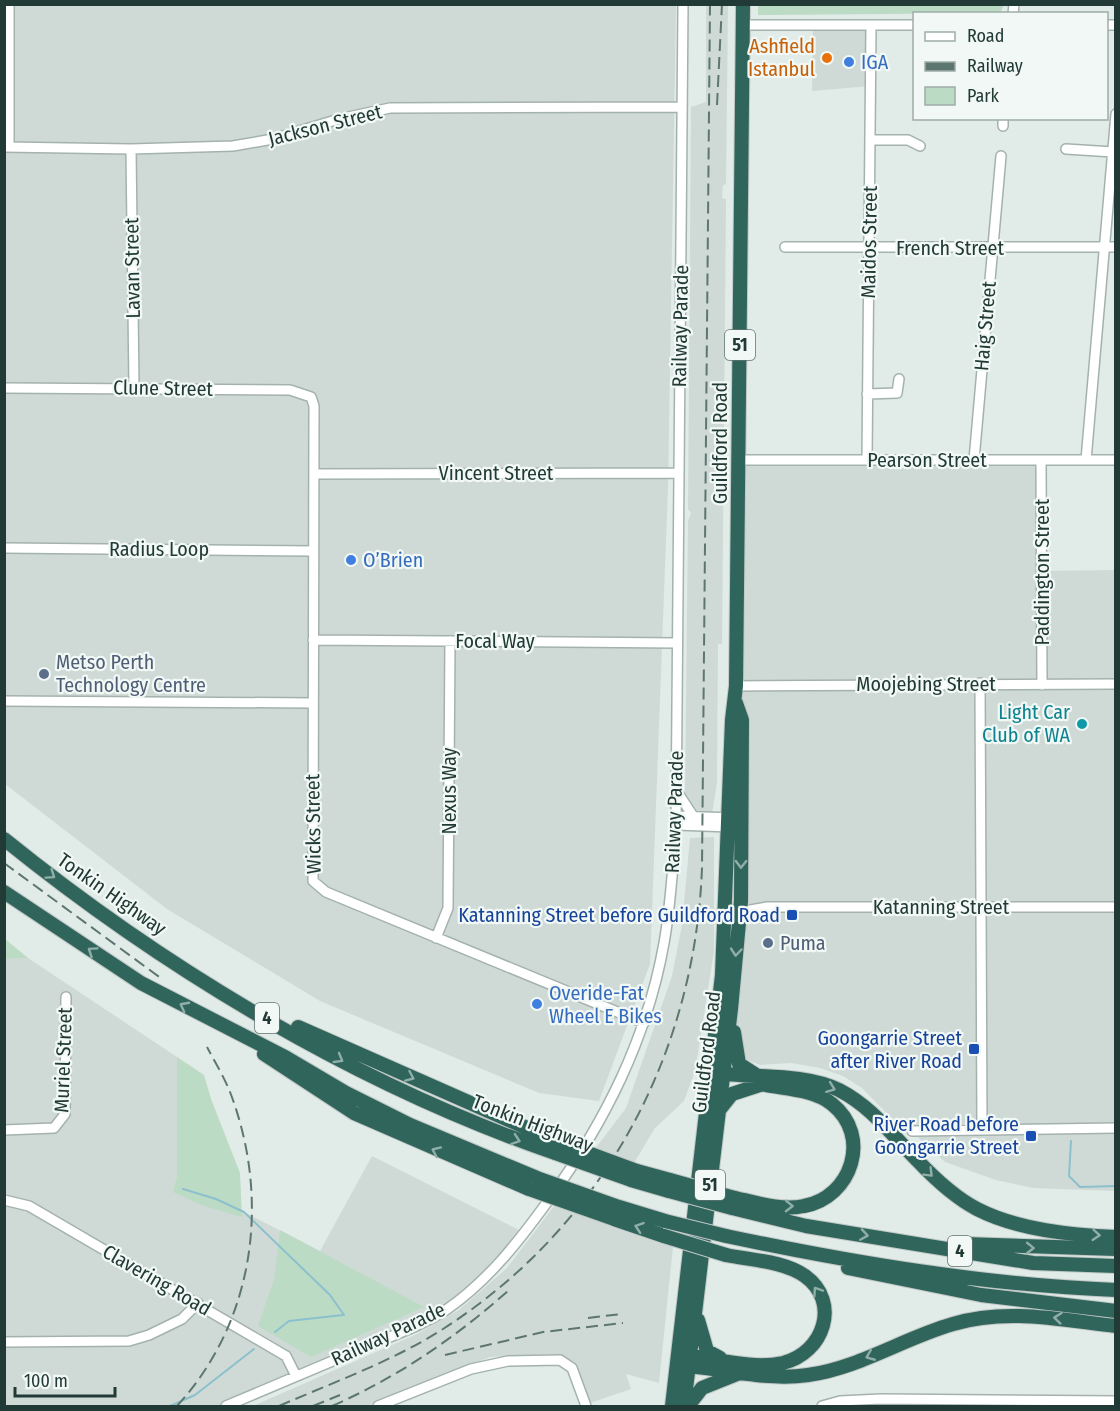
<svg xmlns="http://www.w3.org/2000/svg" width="1120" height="1411" font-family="'Fira Sans Condensed',sans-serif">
<rect width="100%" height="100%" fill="#e1ebe7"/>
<!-- built -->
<path fill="#cfdad6" d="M5,5H676L668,488L650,964L599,1101L539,1093L320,1001L167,909L5,784Z
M706,5H728L726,184L723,185L722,198L726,199L722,644H718L717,783L712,814H697L685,798L688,521L691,513L688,509L691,107L706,102Z
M813,25H871L870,86L812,91Z
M739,460H1041L1042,571L1115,570V1191L1033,1188L996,1180L945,1162L912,1132H905L862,1088L843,1076L820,1068L791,1063L760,1065L745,1059L731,1009L741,901Z
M714,837V951L695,1071L684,1101L655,1128L634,1163L595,1149L626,1108L672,976L682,925L690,838Z
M28,958L177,1057V1178L320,1251L372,1156L525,1233L449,1308L224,1406H5L4,959Z
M561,1197L674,1237L659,1383L626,1374L631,1389L590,1403L574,1362L553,1354L490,1357L367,1406H253L417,1334L459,1310L507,1268Z"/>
<!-- green -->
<path fill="#bbdbc5" d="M758,4H1004V5L1000,13L758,15Z
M5,939L28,958L5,959Z
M177,1057L204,1075L211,1099L240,1173L242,1217L204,1206L173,1192L177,1177Z
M280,1230L424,1307L311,1357L258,1326L274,1280Z"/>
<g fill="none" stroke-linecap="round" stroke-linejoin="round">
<!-- stream -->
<path stroke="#8cc0cd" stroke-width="2" d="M1071,1141L1069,1176L1080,1187L1116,1186
M183,1189L216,1199L244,1212L330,1295L344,1315
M275,1332L289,1321L343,1315
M170,1406L195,1395L254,1349"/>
<!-- minor casing -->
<g stroke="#a4b2ae" stroke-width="12">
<path id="minor" d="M9,4V147
M1013,14L1014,4
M743,25H914
M1106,25H1116
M1003,126V118
M870,140H908L920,146
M4,147L131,149L233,146L273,139L339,119L390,108L682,107
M131,149L134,387
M1066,149L1113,152
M785,247H1116
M4,388L290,390L311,397L314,406L313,881L326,892L644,1023
M867,394L897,393L899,379
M739,460H1116
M867,460L871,25
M974,460L1001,156
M1041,460L1042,685
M1086,460L1116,114
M314,474L678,473
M4,548L313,551
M313,640L677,643
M980,683L982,1129
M736,686L1116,684
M4,701L312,703
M678,793L695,819
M676,816L733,818
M676,825L731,827
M726,912H739L767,907H1116
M436,938L448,908L450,641
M4,1130L54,1128L65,1114L66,997
M912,1131L1116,1128
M4,1200L29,1206L286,1356L296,1376
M4,1342L129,1341L149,1335L182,1319L198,1303
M226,1406C273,1386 320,1366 368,1346C394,1335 423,1325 446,1310C488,1281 519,1241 548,1201C605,1122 647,1039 664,943C671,904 673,865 676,825L683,4
M378,1406L471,1369L508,1361L560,1360L572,1368L586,1406
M822,1406L840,1401L881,1399L1116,1401"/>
</g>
<!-- highway casing -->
<g stroke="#c1c8c6" stroke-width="16">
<path id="highway" d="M4,839C166,970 358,1085 555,1153
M4,892L141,983L285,1057L346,1093L410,1125L537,1178
M298,1027L561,1143
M734,1032L739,1064L756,1075
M264,1054L354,1113L529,1189
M717,1073C756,1078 803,1073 839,1090C872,1107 892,1135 917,1160C935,1179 954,1197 977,1209C1018,1230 1071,1235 1116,1237
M720,1109L732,1094L763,1084
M637,1171L670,1180
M631,1180L669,1191
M731,1197C754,1202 781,1211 804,1206C852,1197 872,1136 832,1104C815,1090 788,1089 766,1085
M619,1207L665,1221
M732,1208L806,1226L1033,1263L1116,1266
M614,1219L664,1236
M726,1236C854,1263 985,1285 1116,1290
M965,1244L1116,1249
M848,1268L981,1295L1116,1311
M698,1320L707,1351L720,1358
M683,1355C714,1358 751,1370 783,1363C824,1353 841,1302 805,1276C784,1261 750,1260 726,1255
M681,1365C723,1369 767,1381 808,1375C859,1368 904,1338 953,1324C1007,1308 1061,1320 1116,1326
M672,1406L722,975L732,720L736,686L743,4
M684,1406L731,1009L741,901L742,720L736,703
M688,1406L702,1388L737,1374"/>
</g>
<!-- minor -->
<use href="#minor" stroke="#fff" stroke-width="9"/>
<!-- highway -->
<use href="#highway" stroke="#30655c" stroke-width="14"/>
<!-- rail -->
<path stroke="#5d7670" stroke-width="2" stroke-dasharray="12 6" stroke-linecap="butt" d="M717,105L722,4
M4,863L162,979
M588,1318L621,1314
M445,1355L543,1332L623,1323
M177,1406C255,1321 271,1199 230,1092C224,1077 215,1062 207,1047
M279,1406C334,1382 393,1361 443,1329C602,1227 695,1056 702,868L710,4
M313,1406L340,1395
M332,1406C398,1377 455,1338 509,1290"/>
<!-- highway-bridge casing -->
<g stroke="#c1c8c6" stroke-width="16" stroke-linecap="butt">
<path id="highway-bridge" d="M561,1143L637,1171
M555,1153L631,1180
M537,1178L619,1207
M670,1180L731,1197
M529,1189L614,1219
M669,1191L732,1208
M665,1221L726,1236
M664,1236L726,1255"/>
</g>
<!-- highway-bridge -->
<use href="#highway-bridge" stroke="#30655c" stroke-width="14"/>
</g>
<!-- one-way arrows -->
<defs><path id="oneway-chevron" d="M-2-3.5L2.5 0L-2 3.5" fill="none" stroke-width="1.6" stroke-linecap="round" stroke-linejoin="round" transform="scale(1.5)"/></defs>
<g stroke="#90aea8">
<use href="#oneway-chevron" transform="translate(741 864) rotate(91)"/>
<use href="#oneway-chevron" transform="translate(51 875) rotate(35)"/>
<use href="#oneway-chevron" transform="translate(92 951) rotate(-146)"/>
<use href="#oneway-chevron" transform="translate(736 952) rotate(95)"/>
<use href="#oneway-chevron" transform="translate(184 1006) rotate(-152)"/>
<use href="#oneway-chevron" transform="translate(339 1059) rotate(30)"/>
<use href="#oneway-chevron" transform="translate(410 1077) rotate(24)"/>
<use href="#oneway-chevron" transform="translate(831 1088) rotate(21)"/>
<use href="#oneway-chevron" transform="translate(516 1140) rotate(19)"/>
<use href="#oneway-chevron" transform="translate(436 1151) rotate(-156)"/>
<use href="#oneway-chevron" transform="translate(929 1173) rotate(45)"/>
<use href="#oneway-chevron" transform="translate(789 1206) rotate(1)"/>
<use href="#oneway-chevron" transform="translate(639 1227) rotate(-161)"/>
<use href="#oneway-chevron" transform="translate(864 1235) rotate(9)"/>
<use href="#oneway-chevron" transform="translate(1096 1235) rotate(5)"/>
<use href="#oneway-chevron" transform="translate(1030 1248) rotate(1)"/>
<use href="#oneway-chevron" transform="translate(817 1291) rotate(-124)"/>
<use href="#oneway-chevron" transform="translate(1058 1318) rotate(-174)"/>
<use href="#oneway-chevron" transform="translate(870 1356) rotate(158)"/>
</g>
<!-- markers -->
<circle fill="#e8710a" stroke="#f1f8f5" stroke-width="2" cx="827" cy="58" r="6"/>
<g fill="#3f7fe0" stroke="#f1f8f5" stroke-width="2">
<circle cx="849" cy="62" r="6"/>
<circle cx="351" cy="560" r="6"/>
<circle cx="537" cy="1004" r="6"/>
</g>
<g fill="#5c6f8a" stroke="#f1f8f5" stroke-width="2">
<circle cx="44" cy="674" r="6"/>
<circle cx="768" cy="943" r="6"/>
</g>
<circle fill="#0f9aa8" stroke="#f1f8f5" stroke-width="2" cx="1082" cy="724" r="6"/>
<g fill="#1a4fb4" stroke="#f1f8f5" stroke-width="2">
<rect x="786" y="909" width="12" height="12" rx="3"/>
<rect x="968" y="1043" width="12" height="12" rx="3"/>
<rect x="1025" y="1130" width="12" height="12" rx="3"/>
</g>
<g text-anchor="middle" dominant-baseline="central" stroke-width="4.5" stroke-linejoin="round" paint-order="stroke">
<!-- shield labels -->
<g fill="#f1f8f5" stroke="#60736f" stroke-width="1.5">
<rect x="725" y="330" width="30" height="30" rx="4.5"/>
<rect x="255" y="1003" width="24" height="30" rx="4.5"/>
<rect x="695" y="1170" width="30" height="30" rx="4.5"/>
<rect x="948" y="1236" width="24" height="30" rx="4.5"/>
</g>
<g font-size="18" font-weight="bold" fill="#223a35">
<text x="740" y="345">51</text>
<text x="267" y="1018">4</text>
<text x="710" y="1185">51</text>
<text x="960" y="1251">4</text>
</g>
<!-- food labels -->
<g font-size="20" fill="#c56008" stroke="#f1f8f5" text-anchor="end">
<text x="815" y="46">Ashfield<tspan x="815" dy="23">Istanbul</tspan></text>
</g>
<!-- shop labels -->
<g font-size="20" fill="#366cbe" stroke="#f1f8f5" text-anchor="start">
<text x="861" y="62">IGA</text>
<text x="363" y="560">O’Brien</text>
<text x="549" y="993">Overide-Fat<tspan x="549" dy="23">Wheel E Bikes</tspan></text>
</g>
<!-- street labels -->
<g font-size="20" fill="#223a35" stroke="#f1f8f5">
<text transform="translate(325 125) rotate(-14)">Jackson Street</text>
<text transform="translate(869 242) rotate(-89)">Maidos Street</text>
<text x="950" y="248">French Street</text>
<text transform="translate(132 268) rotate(-91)">Lavan Street</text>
<text transform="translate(680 326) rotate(-89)">Railway Parade</text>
<text transform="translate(985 326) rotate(-85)">Haig Street</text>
<text transform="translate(163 388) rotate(1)">Clune Street</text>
<text transform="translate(720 443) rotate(-90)">Guildford Road</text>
<text x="927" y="460">Pearson Street</text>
<text x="496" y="473">Vincent Street</text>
<text x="159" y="549">Radius Loop</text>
<text transform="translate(1042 572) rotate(-90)">Paddington Street</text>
<text x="495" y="641">Focal Way</text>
<text x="926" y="684">Moojebing Street</text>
<text transform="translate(449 791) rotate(-90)">Nexus Way</text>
<text transform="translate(674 812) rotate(-88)">Railway Parade</text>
<text transform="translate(313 824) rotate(-91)">Wicks Street</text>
<text transform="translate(112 894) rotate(35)">Tonkin Highway</text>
<text x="941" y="907">Katanning Street</text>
<text transform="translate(706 1052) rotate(-83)">Guildford Road</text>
<text transform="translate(63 1060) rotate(-88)">Muriel Street</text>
<text transform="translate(533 1123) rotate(21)">Tonkin Highway</text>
<text transform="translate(157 1280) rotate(30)">Clavering Road</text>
<text transform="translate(388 1334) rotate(-25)">Railway Parade</text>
</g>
<!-- service labels -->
<g font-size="20" fill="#4e5e75" stroke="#f1f8f5" text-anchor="start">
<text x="56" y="662">Metso Perth<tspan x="56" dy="23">Technology Centre</tspan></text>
<text x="780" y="943">Puma</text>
</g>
<!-- culture labels -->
<g font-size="20" fill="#0d838f" stroke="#f1f8f5" text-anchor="end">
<text x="1070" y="712">Light Car<tspan x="1070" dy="23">Club of WA</tspan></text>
</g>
<!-- transit labels -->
<g font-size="20" fill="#164399" stroke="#f1f8f5" text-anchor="end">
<text x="780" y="915">Katanning Street before Guildford Road</text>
<text x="962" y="1038">Goongarrie Street<tspan x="962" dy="23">after River Road</tspan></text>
<text x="1019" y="1124">River Road before<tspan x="1019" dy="23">Goongarrie Street</tspan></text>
</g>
</g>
<!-- border -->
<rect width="1120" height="1411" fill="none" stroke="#223a35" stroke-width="12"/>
<!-- legend -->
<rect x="913" y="12" width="195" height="108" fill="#f1f8f5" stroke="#9eaca8" stroke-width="1.5"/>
<rect x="925" y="32" width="30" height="9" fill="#ffffff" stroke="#9eaca8" stroke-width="1.5"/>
<text x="967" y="42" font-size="18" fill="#223a35">Road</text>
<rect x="925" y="62" width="30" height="9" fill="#5d7670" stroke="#9eaca8" stroke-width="1.5"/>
<text x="967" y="72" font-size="18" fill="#223a35">Railway</text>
<rect x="925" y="87" width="30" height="18" fill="#bbdbc5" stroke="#9eaca8" stroke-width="1.5"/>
<text x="967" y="102" font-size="18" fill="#223a35">Park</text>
<!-- scale -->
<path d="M15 1387v9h100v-9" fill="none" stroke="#223a35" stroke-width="3"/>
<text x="24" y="1387" font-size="18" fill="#223a35" stroke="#f1f8f5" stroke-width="4.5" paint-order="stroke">100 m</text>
</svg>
